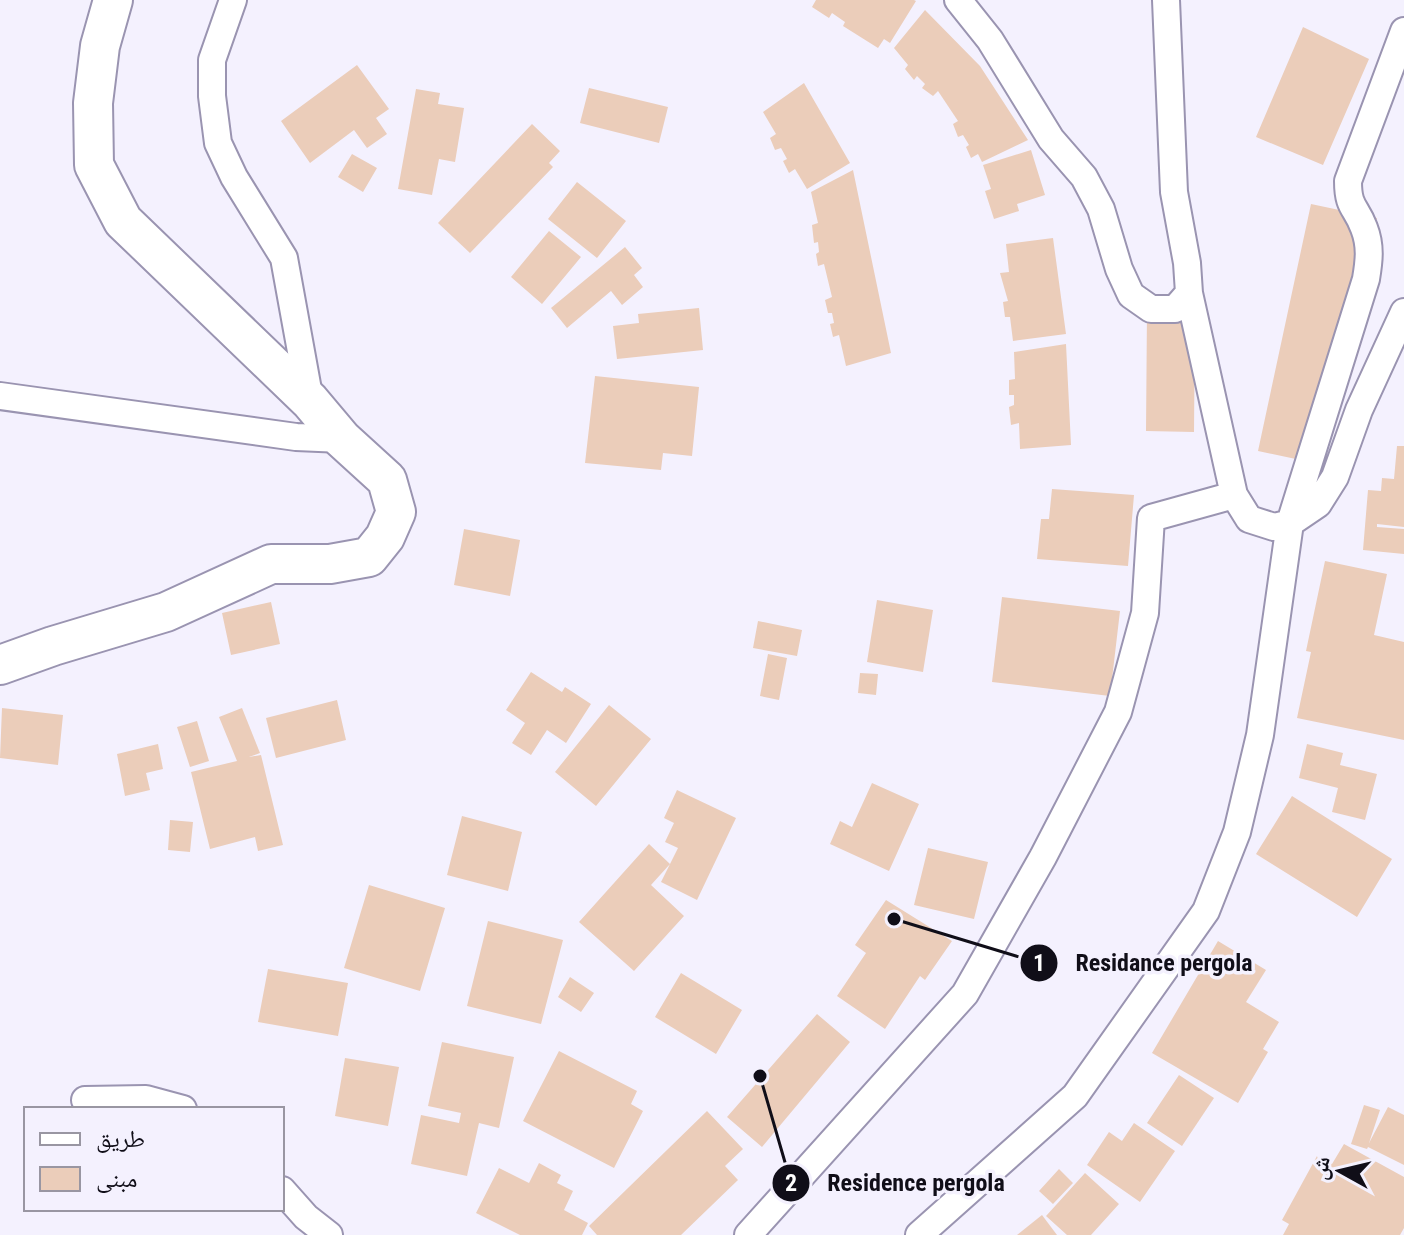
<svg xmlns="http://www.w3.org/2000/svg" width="1404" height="1235" font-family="'Roboto Condensed','Noto Naskh Arabic',sans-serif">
<rect width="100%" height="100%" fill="#f4f1fe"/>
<!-- building -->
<path fill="#ebcdba" d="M816,0H914L916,1L890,43L884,39L878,48L843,26L845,22L832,13L829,18L812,7Z
M925,10L980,66L1028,140L982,162L978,154L971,158L966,147L969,145L963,135L958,137L953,124L958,121L938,91L933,96L922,88L925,84L917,76L914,80L905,69L908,65L894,48Z
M1303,27L1369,59L1323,165L1256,137Z
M357,65L389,109L376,118L387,134L367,148L354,130L310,163L281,121Z
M804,83L850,163L807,189L795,169L789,173L783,161L787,159L781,148L775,150L770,138L776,134L763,112Z
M589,88L668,107L659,143L580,123Z
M416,89L440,93L438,104L464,108L455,162L439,159L432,195L398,189Z
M532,124L560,151L549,163L553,167L470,253L438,223Z
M1031,150L1045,195L1017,204L1019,211L994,219L985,191L991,189L983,165Z
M352,154L377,168L363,192L338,177Z
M853,170L891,353L846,366L839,335L833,337L830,324L834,323L832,313H828L825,300L832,297L824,264L818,266L816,254L819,252L818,242L814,243L812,225L818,223L811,192Z
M577,182L626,221L597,258L548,219Z
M1311,204L1377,218L1324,465L1258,451Z
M549,231L581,257L542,304L511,277Z
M1053,238L1066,334L1013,341L1010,317H1005L1003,302L1008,301L1000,273L1009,272L1006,244Z
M625,247L642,268L634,275L643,287L622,305L611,291L567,328L551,308Z
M699,308L703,350L617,359L613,326L639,323L638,314Z
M1147,310L1195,311L1194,432L1146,431Z
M1066,344L1071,445L1020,449L1019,423L1011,425L1009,407L1014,405V395H1009V380L1015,379L1014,352Z
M595,376L699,387L692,456L663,453L661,470L585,463Z
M1397,446H1404V527L1377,524V527L1404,529V554L1363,550L1368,490L1381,491L1382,478L1394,479Z
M1052,489L1134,495L1128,566L1037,559L1041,519H1049Z
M464,529L520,540L510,596L454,585Z
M1325,561L1387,574L1374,635L1404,642V740L1297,718L1311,652L1306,651Z
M1002,597L1120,611L1110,696L992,682Z
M877,600L933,610L923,672L867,662Z
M271,602L280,644L231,655L222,613Z
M758,621L802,630L797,656L753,648Z
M768,654L787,658L779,700L760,696Z
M531,672L562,692L565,687L591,704L566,743L547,730L531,755L512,743L525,723L506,710Z
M860,673L878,674L876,695L858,693Z
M337,700L346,740L276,758L266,718Z
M609,705L651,739L596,806L555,772Z
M2,708L63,715L58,765L0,758Z
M242,708L260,753L249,757L261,755L283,845L258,851L255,837L210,849L191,772L237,761L219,717Z
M197,721L209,761L190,767L177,727Z
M158,744L163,769L146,773L150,790L125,796L117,754Z
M1307,744L1343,753L1340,765L1377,774L1365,820L1332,812L1338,788L1299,778Z
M872,783L919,804L889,871L830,844L840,821L852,827Z
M677,790L736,818L697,900L661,882L678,848L665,842L674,823L664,818Z
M1292,796L1392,859L1357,917L1256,854Z
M462,816L522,832L508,891L447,875Z
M170,820L193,822L190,852L168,850Z
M649,844L670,864L651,885L684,916L634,971L579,922Z
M928,848L988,862L974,919L914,905Z
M369,885L445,908L420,991L344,968Z
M886,900L952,941L925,980L920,976L885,1029L837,996L866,953L855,945Z
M488,921L563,940L541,1024L467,1006Z
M1218,941L1266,970L1246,1002L1279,1022L1263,1049L1268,1052L1238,1103L1152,1053Z
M268,969L348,983L338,1036L258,1022Z
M681,973L742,1010L716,1054L655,1017Z
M570,977L594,993L581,1012L558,997Z
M817,1014L850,1042L762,1147L727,1117Z
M442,1042L514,1057L499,1128L479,1123L467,1176L411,1164L421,1115L459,1123L461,1113L428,1106Z
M559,1051L637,1091L631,1104L643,1111L614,1168L523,1121Z
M345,1058L399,1067L388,1126L335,1116Z
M1179,1075L1214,1098L1182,1146L1147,1123Z
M1364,1105L1380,1110L1369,1143L1388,1107L1404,1115V1165L1368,1147L1367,1149L1351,1144Z
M707,1111L743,1149L725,1166L738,1180L681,1235H597L589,1226Z
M1134,1123L1175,1151L1140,1202L1087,1165L1109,1132L1122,1141Z
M1344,1144L1404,1177V1228L1400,1235H1283L1289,1224L1282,1220L1317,1156L1332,1164Z
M539,1163L561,1175L557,1183L573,1191L564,1210L588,1223L582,1235H520L476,1213L499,1168L529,1183Z
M1059,1169L1073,1183L1053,1204L1039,1191Z
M1085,1173L1119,1204L1091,1235H1067L1046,1216Z
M1042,1215L1057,1235H1017Z"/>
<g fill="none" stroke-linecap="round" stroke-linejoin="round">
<!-- minor casing -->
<g stroke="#9a94b1" stroke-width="30">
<path id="minor" d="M233,0L212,60V96L218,143L234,177L284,258L310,401
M958,0L990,40L1051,139L1084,177L1101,209L1119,269L1131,295L1151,309H1175L1189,293L1187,263L1174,192L1166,0
M1189,293L1234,495L1249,519L1274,527L1290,523L1318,504L1335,477L1359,410L1404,312
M0,396L296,437L342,439
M85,1100L146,1099L183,1109
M282,1190L306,1217L329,1235
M748,1235L965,994L1043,857L1118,712L1145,613L1151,518L1234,495
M919,1235L1075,1096L1206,911L1237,832L1260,735L1290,523L1366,279C1369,261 1371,246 1364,228C1356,206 1348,209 1348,181L1404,31"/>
</g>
<!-- secondary casing -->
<g stroke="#9a94b1" stroke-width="42">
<path id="secondary" d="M0,665L53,646L166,612L271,564H330L369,557L385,537L396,512L387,480L342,439L310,401L123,221L94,165L93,103L100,46L113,0"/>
</g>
<!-- minor -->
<use href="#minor" stroke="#fff" stroke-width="26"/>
<!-- secondary -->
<use href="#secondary" stroke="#fff" stroke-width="38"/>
</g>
<!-- callouts -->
<path fill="none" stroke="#100e18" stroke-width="3" d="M894 919L1039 963M760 1076L791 1183"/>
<g fill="#100e18" stroke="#f4f1fe" stroke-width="3">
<circle cx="894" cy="919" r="8"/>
<circle cx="760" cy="1076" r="8"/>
<circle cx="1039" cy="963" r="20"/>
<circle cx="791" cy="1183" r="20"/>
</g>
<g font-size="24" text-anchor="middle" font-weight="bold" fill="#fff">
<text x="1039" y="971">1</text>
<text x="791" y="1191">2</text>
</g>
<g font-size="24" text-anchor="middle" font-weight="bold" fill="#100e18" stroke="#f4f1fe" stroke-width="7" stroke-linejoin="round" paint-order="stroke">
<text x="1164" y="971">Residance pergola</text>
<text x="916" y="1191">Residence pergola</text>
</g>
<!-- legend -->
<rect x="24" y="1107" width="260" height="104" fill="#f4f1fe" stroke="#9996a2" stroke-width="2"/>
<rect x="40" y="1133" width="40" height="12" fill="#ffffff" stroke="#9996a2" stroke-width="2"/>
<text x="96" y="1147" font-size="24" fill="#100e18">طريق</text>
<rect x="40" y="1167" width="40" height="24" fill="#ebcdba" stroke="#9996a2" stroke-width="2"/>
<text x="96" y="1187" font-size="24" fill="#100e18">مبنى</text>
<!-- north arrow -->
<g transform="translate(1340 1171) rotate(278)" stroke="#f4f1fe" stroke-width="6" paint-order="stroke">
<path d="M0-6L14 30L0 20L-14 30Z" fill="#100e18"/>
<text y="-12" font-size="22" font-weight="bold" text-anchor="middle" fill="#100e18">ش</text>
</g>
</svg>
